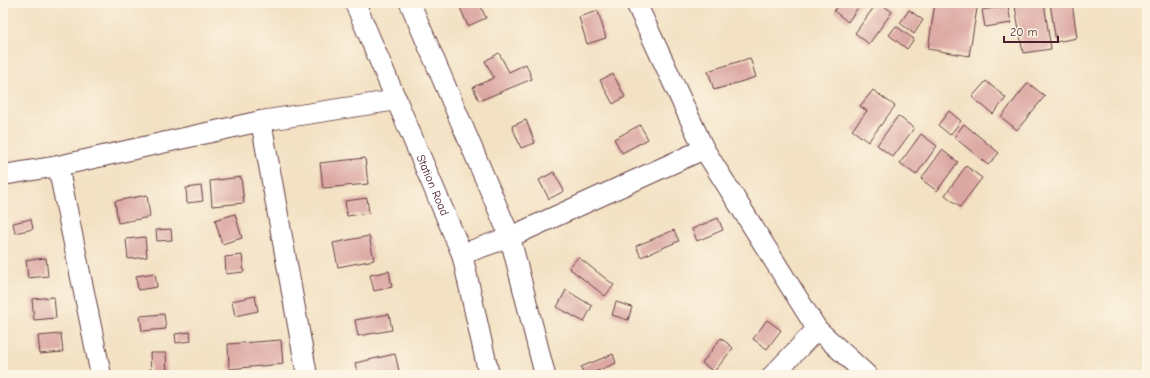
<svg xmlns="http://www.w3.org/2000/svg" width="1150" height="378" font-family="'Comic Neue',sans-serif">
<rect width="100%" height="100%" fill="#fcf5e5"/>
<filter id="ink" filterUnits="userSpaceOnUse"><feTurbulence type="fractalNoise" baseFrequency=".025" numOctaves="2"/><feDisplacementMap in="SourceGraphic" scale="8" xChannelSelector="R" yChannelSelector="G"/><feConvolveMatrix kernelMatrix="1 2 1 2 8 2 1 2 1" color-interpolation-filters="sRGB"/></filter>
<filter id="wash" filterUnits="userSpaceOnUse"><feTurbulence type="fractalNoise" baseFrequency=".012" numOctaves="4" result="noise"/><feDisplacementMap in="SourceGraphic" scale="16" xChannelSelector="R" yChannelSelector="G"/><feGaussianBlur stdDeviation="0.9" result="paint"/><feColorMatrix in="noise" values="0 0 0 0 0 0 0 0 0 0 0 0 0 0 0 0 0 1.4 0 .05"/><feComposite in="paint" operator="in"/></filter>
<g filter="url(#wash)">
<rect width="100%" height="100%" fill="#f3e1c3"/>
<g id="blocks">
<!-- building -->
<path fill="#dca7a3" d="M458,3H479L486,18L468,26Z
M840,3H861L848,22L834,11Z
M877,3H880L892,12L869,44L855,33Z
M935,3H978L969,56L928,49Z
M1035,3H1044L1051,49L1023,53L1015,6Z
M1050,3H1072L1077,38L1056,42Z
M1008,6L1011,23L985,27L982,10Z
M909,10L923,20L914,34L900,23Z
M598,11L606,38L587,44L579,17Z
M896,26L914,39L907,49L889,35Z
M499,53L509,72L526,64L532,79L479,101L473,87L494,78L485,61Z
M750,58L756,77L714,90L708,71Z
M613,74L625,97L613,104L600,80Z
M986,81L1006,98L993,114L972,97Z
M1028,83L1045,96L1017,130L1001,117Z
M873,90L895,106L868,142L852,130L867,111L860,106Z
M949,111L961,121L950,135L938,125Z
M898,116L914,128L893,157L877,145Z
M526,120L535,143L521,148L512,126Z
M964,124L999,153L988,165L954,137Z
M640,125L648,139L622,153L614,139Z
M921,134L937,146L916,175L900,163Z
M942,150L958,162L937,191L921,179Z
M365,158L368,184L323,188L320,163Z
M966,166L982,178L960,207L945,195Z
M554,172L564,191L549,199L539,180Z
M241,177L244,203L212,206L210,181Z
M201,186L203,201L187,203L186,188Z
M147,195L150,217L118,223L115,201Z
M367,198L369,213L347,216L345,201Z
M235,214L242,238L222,244L215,220Z
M718,218L723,230L697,241L692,229Z
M31,219L33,229L15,233L13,223Z
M171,229L172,240L157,241L156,230Z
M674,230L679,241L641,257L636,246Z
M369,236L374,260L338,267L333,243Z
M145,237L147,257L128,259L126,239Z
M242,255L244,272L226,274L225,257Z
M578,257L614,285L605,296L569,268Z
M46,258L48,276L28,278L26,260Z
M389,271L392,287L374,291L370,275Z
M155,273L157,287L138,290L136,276Z
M566,290L592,306L584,322L557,307Z
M255,296L258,311L235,316L232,301Z
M54,297L56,318L34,320L32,299Z
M616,302L632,307L628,320L612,315Z
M164,314L166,329L142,331L140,316Z
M389,314L392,330L358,336L355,320Z
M767,320L781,330L767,349L753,339Z
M190,332L191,341L176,343L175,334Z
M61,334L63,352L40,354L38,336Z
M721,338L733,348L714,372L702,363Z
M281,340L283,364L229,369L228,344Z
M150,353H166L167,375H151Z
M395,354L400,375H358L355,363Z
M613,354L616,363L588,375H584L581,367Z"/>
</g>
</g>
<g filter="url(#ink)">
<use href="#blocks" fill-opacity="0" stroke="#633c42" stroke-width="1"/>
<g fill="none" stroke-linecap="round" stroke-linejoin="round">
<!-- minor casing -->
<g stroke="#633c42" stroke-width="22">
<g id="minor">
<path id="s1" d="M355,3L462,254L489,375"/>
<path d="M410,3L510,237L545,375"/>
<path d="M636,3L704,149L817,329L867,375"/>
<path d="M261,121L307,375"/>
<path d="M58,166L101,375"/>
<path d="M3,175L58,166L261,121L397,100"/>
<path d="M462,254L510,237L704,149"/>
<path d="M773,375L817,329"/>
</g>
</g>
<!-- minor -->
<use href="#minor" stroke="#fff" stroke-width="20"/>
</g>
</g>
<g text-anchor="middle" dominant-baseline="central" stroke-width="3.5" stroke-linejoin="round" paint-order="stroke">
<!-- street labels -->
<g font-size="12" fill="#4a1f2b" stroke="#fcf5e5">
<text stroke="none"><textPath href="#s1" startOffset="198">Station Road</textPath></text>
</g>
</g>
<!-- margin -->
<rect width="1150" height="378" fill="none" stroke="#fcf5e5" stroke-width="16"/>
<!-- scale -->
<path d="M1004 36v6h54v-6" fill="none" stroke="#4a1f2b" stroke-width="2"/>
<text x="1010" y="36" font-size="12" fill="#4a1f2b" stroke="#fcf5e5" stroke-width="3" paint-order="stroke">20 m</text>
</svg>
